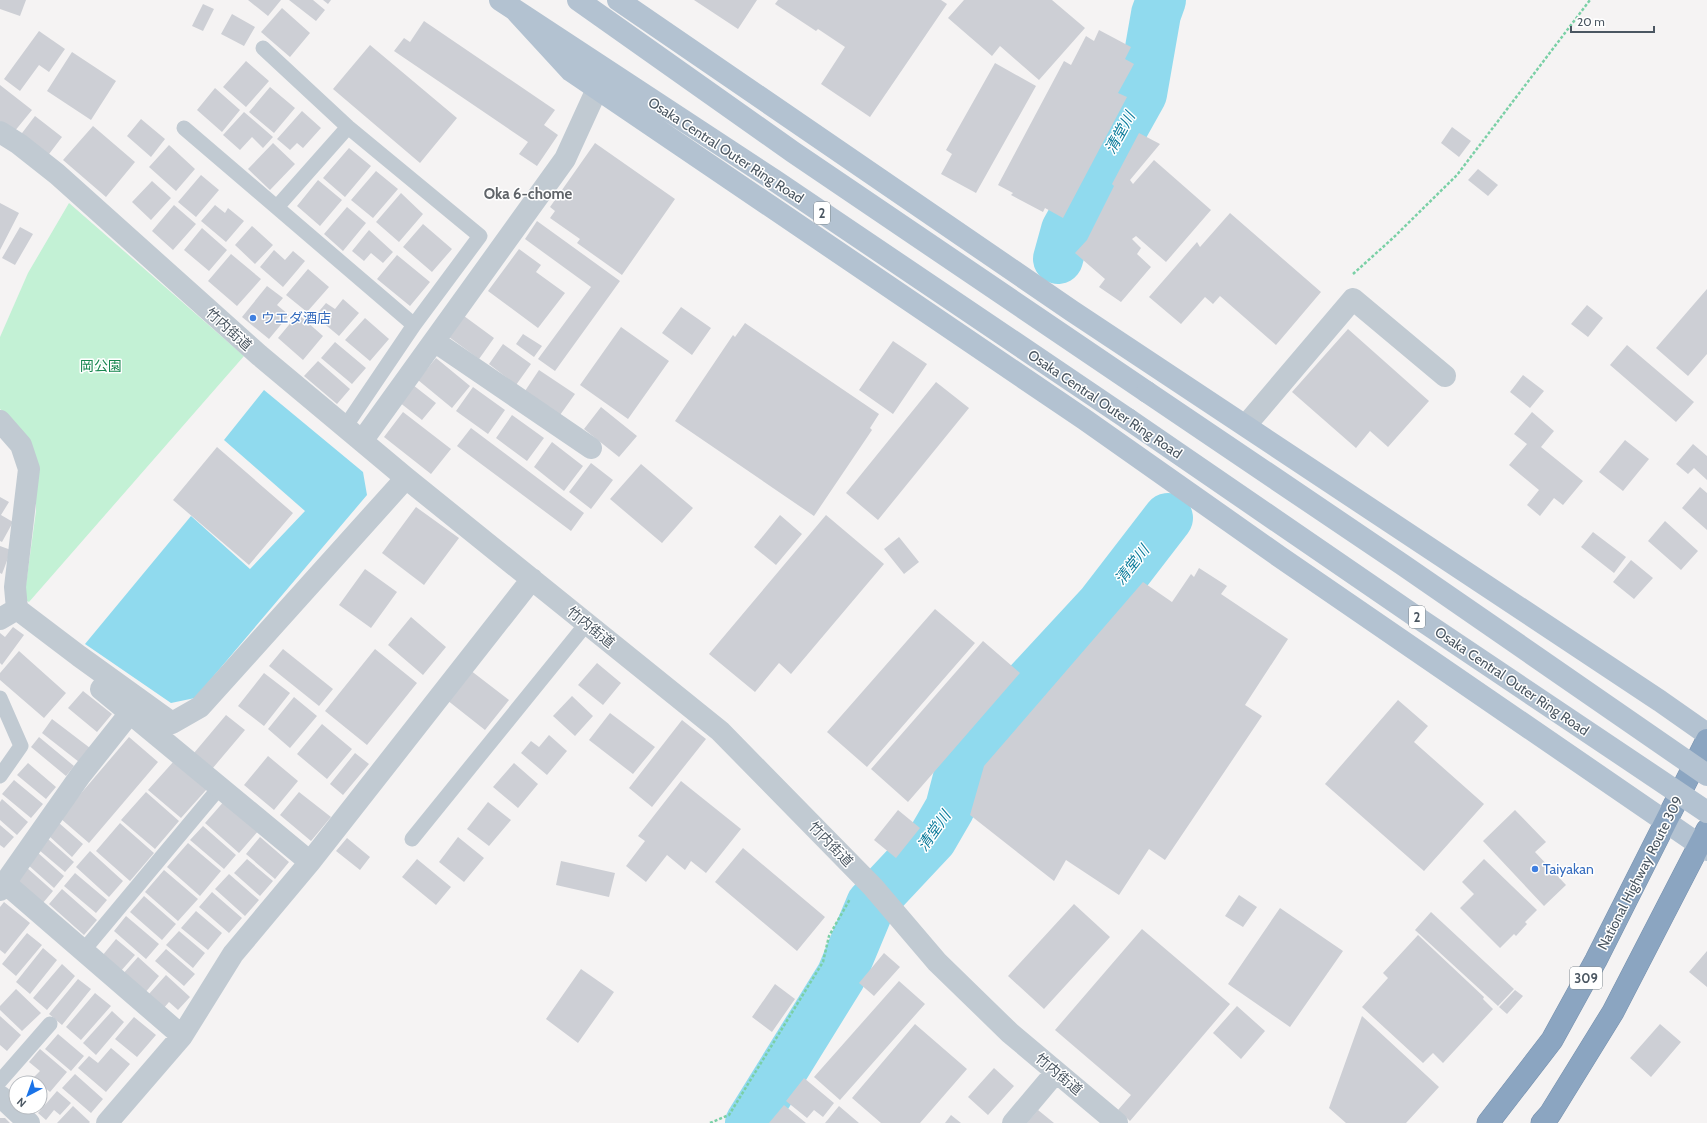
<svg xmlns="http://www.w3.org/2000/svg" width="1707" height="1123" font-family="Cabin,'Noto Sans JP',sans-serif">
<rect width="100%" height="100%" fill="#f5f3f3"/>
<!-- green -->
<path fill="#c3f1d5" d="M69,203L244,356L29,602L24,599L36,511V468L15,422L0,409V337L28,273Z"/>
<!-- water -->
<path fill="#90daee" d="M264,390L363,472L367,495L195,698L171,703L85,644L191,516L250,569L305,511L224,440Z"/>
<g fill="none" stroke-linecap="round" stroke-linejoin="round">
<!-- river -->
<path stroke="#90daee" stroke-width="50" d="M1058,259L1066,230L1142,94L1156,14L1161,0
M750,1123L841,976L871,904L932,839L950,808L962,762L1026,686L1101,605L1168,518"/>
</g>
<!-- building -->
<path fill="#cdcfd5" d="M0,0H26L20,16L0,9Z
M248,0H281L268,16Z
M289,0H313L325,10L316,21Z
M323,0H331L328,4Z
M694,0H757L738,29Z
M778,0H941L947,4L870,117L821,84L845,47L818,29L816,31L775,4Z
M964,0H1052L1085,28L1039,80L1000,46L992,56L948,18Z
M203,4L214,9L203,31L192,26Z
M282,8L310,33L290,57L261,32Z
M232,14L255,27L244,46L221,34Z
M424,21L555,110L544,125L558,135L537,166L519,154L528,142L394,51L404,38L410,42Z
M1099,30L1131,47L1125,59L1134,64L1118,93L1127,97L1063,218L1045,208L1043,212L1011,195L1013,193L998,185L1064,61L1071,65L1086,36L1094,41Z
M39,31L65,49L49,72L39,65L20,91L4,79Z
M370,45L457,118L420,163L333,89Z
M72,52L116,81L91,120L47,91Z
M246,61L269,81L246,107L223,87Z
M995,63L1036,86L976,193L941,174L952,154L946,150Z
M0,85L32,110L14,132L0,121Z
M270,87L295,108L274,133L249,112Z
M215,88L240,110L222,132L197,110Z
M302,111L321,128L303,148L297,143L290,150L277,139Z
M244,112L273,137L263,148L252,137L240,150L223,135Z
M35,116L62,137L46,158L19,137Z
M141,119L165,139L151,157L127,136Z
M93,126L135,162L106,197L63,160Z
M1452,127L1471,141L1459,157L1441,143Z
M1139,133L1160,144L1130,180L1133,184L1154,160L1211,210L1166,262L1136,236L1132,239L1141,248L1137,254L1151,267L1121,302L1099,287L1105,279L1075,253L1087,240L1114,186L1112,184Z
M273,143L295,164L270,190L248,169Z
M595,143L675,199L622,275L577,243L580,239L550,218L555,211L550,207Z
M169,145L195,169L176,191L149,167Z
M349,148L371,166L345,197L323,178Z
M1478,169L1498,185L1488,196L1468,180Z
M376,171L398,189L373,218L351,200Z
M201,175L219,190L196,217L178,202Z
M318,180L342,200L320,226L297,206Z
M152,181L171,198L151,220L132,202Z
M401,193L423,214L399,242L376,222Z
M0,203L19,213L0,250Z
M174,205L196,224L173,250L152,231Z
M215,205L225,213L228,208L244,221L226,242L201,221Z
M347,207L366,223L343,251L324,234Z
M1230,213L1321,292L1276,345L1220,296L1213,304L1205,297L1181,324L1149,297L1197,242L1200,247Z
M537,221L620,281L555,371L538,359L591,287L525,239Z
M423,224L452,249L432,272L403,247Z
M252,226L273,245L255,264L235,245Z
M20,227L33,234L15,265L2,258Z
M202,228L227,250L209,271L184,250Z
M369,230L393,252L383,263L371,253L364,261L352,251Z
M519,249L541,265L536,272L565,293L538,328L488,291Z
M274,250L285,260L293,251L305,261L283,287L260,267Z
M231,254L261,279L237,306L208,281Z
M397,255L430,282L410,306L377,279Z
M308,269L329,287L307,312L286,295Z
M267,286L283,298L277,305L289,315L269,339L242,317Z
M1707,289V354L1688,376L1656,348Z
M343,299L359,313L339,336L315,316L326,303L335,309Z
M1587,305L1603,318L1588,337L1571,324Z
M681,307L711,328L692,355L662,333Z
M298,314L323,336L303,360L278,338Z
M464,316L494,338L479,359L449,337Z
M365,318L389,339L370,361L345,340Z
M745,323L879,414L870,428L872,430L814,516L675,421L733,335L735,337Z
M621,327L669,361L628,419L580,385Z
M1348,329L1429,401L1388,447L1370,431L1356,448L1292,392Z
M523,334L542,346L534,357L516,344Z
M893,341L927,364L893,414L859,390Z
M335,342L366,368L352,384L321,358Z
M503,344L531,364L516,385L489,364Z
M1627,345L1694,402L1676,422L1610,365Z
M436,358L470,386L452,408L418,380Z
M318,361L350,389L337,404L304,376Z
M539,370L575,394L560,415L525,391Z
M1523,375L1544,391L1530,408L1510,392Z
M936,382L969,408L878,520L846,493Z
M413,385L436,403L422,420L399,402Z
M473,387L505,410L488,434L456,411Z
M601,407L637,436L619,457L584,429Z
M403,412L451,449L431,474L384,437Z
M1532,412L1554,431L1541,447L1583,481L1563,505L1554,498L1540,516L1527,505L1539,490L1509,465L1527,444L1514,434Z
M512,415L544,438L527,461L496,438Z
M471,428L584,513L571,531L457,446Z
M1625,440L1649,459L1623,491L1599,472Z
M552,442L583,466L564,491L534,467Z
M1693,444L1707,456V480L1694,468L1688,474L1676,464Z
M217,447L293,513L249,565L173,500Z
M591,463L613,480L591,509L569,492Z
M641,464L693,508L662,543L610,499Z
M1700,487L1707,493V530L1682,508Z
M0,497L9,502L1,515L13,522L2,542L0,541Z
M416,507L459,538L424,585L382,553Z
M780,515L802,534L776,565L754,547Z
M826,515L884,564L791,674L779,663L755,692L709,654Z
M1665,521L1698,551L1681,570L1648,541Z
M1593,532L1626,557L1614,573L1581,547Z
M899,537L919,562L904,574L884,549Z
M0,546L11,550L2,574L0,573Z
M1631,560L1653,578L1634,599L1613,582Z
M1199,568L1227,586L1221,594L1288,639L1245,705L1262,716L1165,860L1149,849L1119,895L1066,860L1054,881L970,815L984,766L1143,582L1172,602L1191,574L1194,577Z
M365,569L397,592L371,628L339,605Z
M935,609L975,643L867,767L827,732Z
M411,617L446,647L423,675L388,645Z
M13,627L24,635L2,665L0,663V633L5,637Z
M983,641L1020,673L908,802L871,769Z
M283,649L333,689L319,706L269,666Z
M375,649L417,683L367,745L325,711Z
M19,651L66,693L44,718L0,680V673Z
M597,663L621,683L603,705L578,685Z
M470,670L509,700L485,730L447,700Z
M264,673L290,693L264,726L238,706Z
M83,691L112,714L97,732L68,708Z
M572,696L593,716L575,736L553,716Z
M294,697L317,716L290,748L268,729Z
M1398,700L1428,726L1414,742L1484,804L1424,871L1325,784Z
M610,713L655,747L633,774L589,740Z
M226,715L245,730L212,769L194,753Z
M52,719L90,748L79,762L42,733Z
M682,720L706,739L652,807L629,788Z
M322,724L352,749L327,779L297,754Z
M549,735L567,751L547,775L521,753L531,741L539,747Z
M39,737L74,766L66,776L31,747Z
M129,737L158,762L89,843L60,818Z
M355,753L369,764L343,795L330,784Z
M268,756L298,781L274,810L244,785Z
M174,761L207,789L181,818L148,790Z
M28,763L56,787L46,799L17,775Z
M514,763L538,784L518,808L493,787Z
M14,780L43,804L31,818L2,794Z
M681,781L741,829L706,873L691,861L685,870L667,855L646,882L626,866L645,841L638,836Z
M146,792L179,821L155,849L121,820Z
M299,792L331,817L311,841L280,815Z
M2,799L28,822L17,835L0,820V802Z
M226,799L260,829L239,853L205,823Z
M488,802L511,820L489,846L467,829Z
M898,810L920,828L896,858L874,840Z
M1515,810L1546,842L1535,852L1566,885L1544,906L1483,841Z
M59,823L83,844L72,857L49,836Z
M120,823L154,853L130,881L96,851Z
M0,825L14,837L4,848L0,845Z
M203,826L236,855L224,869L190,840Z
M260,837L289,862L275,879L246,854Z
M458,837L484,858L464,882L439,862Z
M347,838L370,857L360,870L336,851Z
M48,839L74,862L65,872L39,850Z
M188,843L221,871L200,896L167,867Z
M743,848L825,917L797,951L715,882Z
M90,851L123,881L109,897L76,867Z
M37,852L64,876L54,888L27,864Z
M247,859L273,881L260,896L234,873Z
M417,859L451,887L436,905L402,877Z
M1484,859L1537,910L1525,922L1527,924L1516,936L1514,934L1500,948L1460,908L1474,894L1462,882Z
M561,861L615,873L609,897L556,885Z
M26,867L53,891L42,904L15,880Z
M164,870L198,899L178,921L145,892Z
M75,873L107,900L96,913L64,886Z
M229,874L259,900L245,916L215,889Z
M62,889L97,920L84,935L49,904Z
M212,892L242,918L229,933L199,907Z
M1239,895L1257,907L1243,927L1225,916Z
M144,896L176,924L162,940L130,912Z
M4,902L30,923L5,954L0,950V907Z
M1074,904L1110,937L1044,1009L1008,976Z
M1280,908L1343,951L1290,1027L1228,984Z
M196,911L222,933L208,950L181,928Z
M1431,912L1514,989L1498,1006L1415,930Z
M126,916L159,944L146,959L114,931Z
M1142,929L1230,1004L1130,1121L1118,1110L1131,1095L1055,1030Z
M179,931L205,953L193,968L166,945Z
M27,933L42,945L16,976L2,964Z
M1418,935L1484,997L1483,999L1493,1009L1443,1063L1433,1053L1423,1063L1362,1007L1388,978L1383,973Z
M116,939L135,955L120,972L102,956Z
M43,948L57,960L30,994L16,982Z
M166,949L195,974L184,986L155,961Z
M1707,951V987L1689,972Z
M884,953L900,967L874,996L859,983Z
M138,957L159,976L144,994L122,975Z
M62,964L75,976L47,1010L33,998Z
M581,969L614,992L578,1043L546,1019Z
M166,975L190,997L178,1010L169,1002L163,1009L148,995Z
M78,979L91,989L62,1025L49,1014Z
M899,981L925,1004L840,1100L814,1077Z
M775,984L795,999L772,1032L752,1017Z
M16,989L41,1013L22,1031L0,1010V1006Z
M1515,990L1523,996L1507,1014L1499,1007Z
M95,993L111,1006L81,1040L66,1027Z
M1237,1006L1265,1031L1241,1059L1213,1033Z
M112,1011L124,1022L96,1055L83,1043Z
M0,1016L21,1035L7,1051L0,1045Z
M1362,1016L1439,1087L1406,1123H1346L1329,1108Z
M134,1017L156,1035L137,1057L115,1039Z
M915,1024L967,1069L920,1123H881L852,1098Z
M1660,1024L1681,1042L1651,1077L1630,1058Z
M58,1034L84,1056L71,1071L45,1049Z
M111,1048L130,1064L106,1092L78,1068L89,1056L98,1063Z
M40,1049L67,1072L50,1092L33,1078L40,1071L29,1062Z
M994,1068L1014,1086L988,1115L968,1097Z
M75,1074L103,1099L91,1113L62,1088Z
M804,1078L834,1103L823,1117L814,1110L807,1118L786,1101Z
M57,1091L71,1103L60,1115L54,1110L46,1120L38,1113Z
M784,1105L806,1123H769Z
M73,1106L90,1122L89,1123H57Z
M839,1106L859,1123H825Z
M1038,1110L1054,1123H1027Z
M951,1115L961,1123H945Z
M0,1118H5L10,1123H0Z"/>
<g fill="none" stroke-linecap="round" stroke-linejoin="round">
<!-- highway casing -->
<g stroke="#7690ad" stroke-width="23">
<path id="highway" d="M1488,1123L1552,1040L1596,960L1707,740
M1542,1123L1550,1114L1613,1012L1707,830"/>
</g>
<!-- path -->
<path stroke="#7ad0a6" stroke-width="2.5" stroke-dasharray="3 2" stroke-linecap="butt" d="M1353,274L1393,238L1457,175L1590,0
M710,1123L729,1115L823,962L829,936L850,899"/>
<!-- lane -->
<path stroke="#c1cad2" stroke-width="15" d="M263,48L348,127L480,236L414,325L345,427
M184,128L414,325
M277,207L348,127
M0,698L21,746L0,776
M412,839L587,623
M83,951L220,787
M0,1081L50,1024"/>
<!-- street -->
<path stroke="#c1cad2" stroke-width="22" d="M0,132L19,144L57,174L259,355L406,478L720,731L873,887L937,962L1010,1033L1117,1123
M434,341L591,448
M0,421L21,445L29,469L15,587L17,609L79,656L172,723L200,707L406,478
M1246,425L1353,299L1445,376
M362,441L565,159L597,89
M0,619L17,609
M101,689L310,862
M5,883L182,1036
M0,890L80,776L130,713
M0,1096L29,1123
M107,1123L182,1036L233,954L310,862L532,579
M1013,1123L1056,1072"/>
<!-- primary -->
<path stroke="#b3c2d1" stroke-width="22" d="M500,0L774,180L1128,419
M578,0L793,152L1147,392
M618,0L1072,311L1660,701L1707,734
M515,10L571,71L1084,419L1280,557L1707,850"/>
<!-- highway -->
<use href="#highway" stroke="#8ba5c1" stroke-width="22"/>
<!-- primary-bridge -->
<path stroke="#b3c2d1" stroke-width="22" d="M1147,392L1403,565L1707,775
M1128,419L1418,618L1707,812"/>
</g>
<!-- markers -->
<g fill="#3f7fe0" stroke="#fff" stroke-width="1.5">
<circle cx="253" cy="318" r="4"/>
<circle cx="1535" cy="869" r="4"/>
</g>
<g text-anchor="middle" dominant-baseline="central" stroke-width="3" stroke-linejoin="round" paint-order="stroke">
<!-- shield labels -->
<g fill="#fff" stroke="#808990" stroke-width="1">
<rect x="814" y="202" width="16" height="22" rx="3"/>
<rect x="1409" y="606" width="16" height="22" rx="3"/>
<rect x="1570" y="967" width="32" height="22" rx="3"/>
</g>
<g font-size="13" font-weight="bold" fill="#4a5661">
<text x="822" y="213">2</text>
<text x="1417" y="617">2</text>
<text x="1586" y="978">309</text>
</g>
<!-- street labels -->
<g font-size="14" fill="#4a5661" stroke="#fff">
<text transform="translate(726 150) rotate(33)">Osaka Central Outer Ring Road</text>
<text transform="translate(229 329) rotate(42)">竹内街道</text>
<text transform="translate(1105 404) rotate(34)">Osaka Central Outer Ring Road</text>
<text transform="translate(591 627) rotate(39)">竹内街道</text>
<text transform="translate(1512 681) rotate(34)">Osaka Central Outer Ring Road</text>
<text transform="translate(831 844) rotate(46)">竹内街道</text>
<text transform="translate(1640 873) rotate(-63)">National Highway Route 309</text>
<text transform="translate(1059 1074) rotate(40)">竹内街道</text>
</g>
<!-- shop labels -->
<g font-size="14" fill="#366cbe" stroke="#fff" text-anchor="start">
<text x="261" y="318">ウエダ酒店</text>
<text x="1543" y="869">Taiyakan</text>
</g>
<!-- park labels -->
<g font-size="14" fill="#17864f" stroke="#fff">
<text x="101" y="366">岡公園</text>
</g>
<!-- water labels -->
<g font-size="15" font-style="italic" fill="#0c7c9b" stroke="#fff">
<text transform="translate(1120 133) rotate(-61)">清堂川</text>
<text transform="translate(1132 565) rotate(-52)">清堂川</text>
<text transform="translate(934 831) rotate(-55)">清堂川</text>
</g>
<!-- neighbourhood labels -->
<g font-size="15" font-weight="bold" fill="#5f6368" stroke="#fff">
<text x="528" y="194">Oka 6-chome</text>
</g>
</g>
<!-- north arrow -->
<g transform="translate(28 1095) rotate(221)"><circle r="19" fill="#ffffff" stroke="#b7bbc0"/>
<path d="M0-3L7 15L0 10L-7 15Z" fill="#1a73e8"/>
<text y="-6" font-size="11" font-weight="bold" text-anchor="middle" fill="#4a5661">N</text>
</g>
<!-- scale -->
<path d="M1571 26v6h83v-6" fill="none" stroke="#4a5661" stroke-width="2"/>
<text x="1577" y="26" font-size="12" fill="#4a5661" stroke="#ffffff" stroke-width="3" paint-order="stroke">20 m</text>
</svg>
